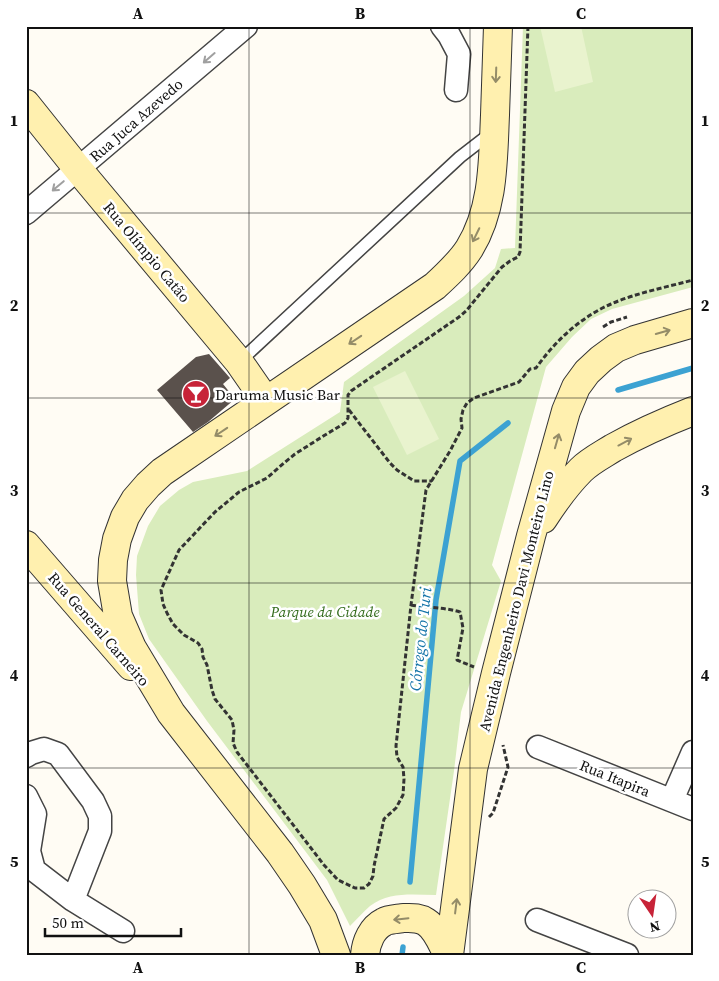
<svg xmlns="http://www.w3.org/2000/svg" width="719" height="981" font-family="'Source Serif 4',serif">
<rect width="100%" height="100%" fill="#fffcf4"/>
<!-- green -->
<path fill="#d9ecbc" d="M523,26H693V287L612,309L591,319L572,337L546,367L492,565L501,581L461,712L454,771L436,895C414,895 390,891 370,906C363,912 357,919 350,926L327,880L207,721L149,639L139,614L136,575L137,556L148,526L160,506L179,490L193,482L247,471L340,412L344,382L464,296L495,268L501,249L515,248Z"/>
<!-- pitch -->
<path fill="#e9f3ce" d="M540,26H581L593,82L555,92Z
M405,371L439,439L407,455L373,387Z"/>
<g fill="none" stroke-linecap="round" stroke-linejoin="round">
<!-- stream -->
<path stroke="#3ca2d2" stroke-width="5.5" d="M618,390L693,368
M410,882L436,600L460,461L508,423
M402,955L403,947"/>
</g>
<!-- building -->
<path fill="#5a514c" d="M209,354L230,378L223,384L235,399L208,422L193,432L157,390L196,357Z"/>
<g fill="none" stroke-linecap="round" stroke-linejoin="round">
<!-- lane casing -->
<g stroke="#444" stroke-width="14">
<path id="lane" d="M239,362L460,157L491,133"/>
</g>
<!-- street casing -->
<g stroke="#444" stroke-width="25">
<path id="street" d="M442,26L449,35L459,54L456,90
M26,213L246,26
M538,747L693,809
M26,756L31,753L44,749L58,754L93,801L100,816V831L73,900
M26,796L35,814L29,851L34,870L73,900L123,931
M672,800L693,752
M537,920L627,955"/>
</g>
<!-- secondary casing -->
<g stroke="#333" stroke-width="30">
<path id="secondary" d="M26,104L78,169L239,362L266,401
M543,519C554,502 566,485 581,470C590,461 602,455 613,448C638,434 665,422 693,411
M26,545L131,666
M336,955L323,920L302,885L280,853L171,713L132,648L118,616L112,581L113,560L117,539L125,517L135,500L148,485L162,472L435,286C448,274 460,263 469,249C494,209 493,160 495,115C496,85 497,56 498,26
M365,955C366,942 372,928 384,922C389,919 398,919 403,918C412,918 418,917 426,922C437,929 442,944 448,955
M449,955L473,769L496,673L531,536L566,411L576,387L587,372L601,359L616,348L635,340L693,323"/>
</g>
<!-- path -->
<path stroke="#333" stroke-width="3" stroke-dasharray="5 2.5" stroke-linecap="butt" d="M528,26L520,252L518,257L510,261L502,267L466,311L459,317L351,391L348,395V418L345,423L325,435L295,454L284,463L267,478L239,492L215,512L179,550L161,590L163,604L167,613L173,624L184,635L198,643L202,649L203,657L207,665L212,690L215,699L232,720L234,730L233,743L237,752L324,865L338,880L355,888H364L369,884L373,876L374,866L384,819L396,808L403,795L404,779L403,767L397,757L396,746L411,605L426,490L450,451L462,428L461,419L463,410L467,403L474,398L519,382L530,369L536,368C555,341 581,317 611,304C636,293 667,287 693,280
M603,327L611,322L627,317
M349,410L390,463L397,470L414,481H432
M411,605C427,608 444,607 460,612L463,628L457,660L474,667
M489,817L493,813L508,767L503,745"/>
<!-- lane -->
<use href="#lane" stroke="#fff" stroke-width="11"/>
<!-- street -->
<use href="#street" stroke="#fff" stroke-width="22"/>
<!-- secondary -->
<use href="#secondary" stroke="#fff0af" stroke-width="28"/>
</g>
<!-- one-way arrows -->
<defs><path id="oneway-shaft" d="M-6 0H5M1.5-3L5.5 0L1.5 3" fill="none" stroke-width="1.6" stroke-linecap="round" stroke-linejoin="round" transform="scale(1.25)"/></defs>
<g stroke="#a0a0a0">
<use href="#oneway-shaft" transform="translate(209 58) rotate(139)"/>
<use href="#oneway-shaft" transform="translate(58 186) rotate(140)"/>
</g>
<g stroke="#948c68">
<use href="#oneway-shaft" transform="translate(496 75) rotate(92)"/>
<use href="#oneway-shaft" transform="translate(476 235) rotate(116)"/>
<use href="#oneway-shaft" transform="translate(663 332) rotate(-16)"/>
<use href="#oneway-shaft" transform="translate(355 340) rotate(146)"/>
<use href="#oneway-shaft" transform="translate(221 432) rotate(146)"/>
<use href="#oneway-shaft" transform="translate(557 441) rotate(-74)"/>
<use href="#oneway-shaft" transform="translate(625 442) rotate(-28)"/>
<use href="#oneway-shaft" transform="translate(456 906) rotate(-83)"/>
<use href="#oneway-shaft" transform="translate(401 919) rotate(174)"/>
</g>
<!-- grid -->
<path fill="none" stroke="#111" stroke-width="1" stroke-opacity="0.55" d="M249,26V955M470,26V955M26,213H693M26,398H693M26,583H693M26,768H693"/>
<!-- icons -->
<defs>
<g id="bar-disc" transform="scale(1.4375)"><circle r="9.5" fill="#c72338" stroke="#fff"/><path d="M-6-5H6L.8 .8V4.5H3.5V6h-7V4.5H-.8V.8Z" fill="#fff"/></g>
</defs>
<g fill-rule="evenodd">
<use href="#bar-disc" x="196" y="394"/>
</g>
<g text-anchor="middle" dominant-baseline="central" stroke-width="5" stroke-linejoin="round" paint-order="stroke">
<!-- street labels -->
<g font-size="15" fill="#111" stroke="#fff">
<text transform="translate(136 120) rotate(-41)">Rua Juca Azevedo</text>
<text transform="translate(147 252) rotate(50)">Rua Olímpio Catão</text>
<text transform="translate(516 601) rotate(-76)">Avenida Engenheiro Davi Monteiro Lino</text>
<text transform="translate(99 629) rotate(49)">Rua General Carneiro</text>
<text transform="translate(615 778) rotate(22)">Rua Itapira</text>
</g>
<!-- poi labels -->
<g font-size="15" fill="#111" stroke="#fff" text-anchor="start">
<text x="215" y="394">Daruma Music Bar</text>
</g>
<!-- park labels -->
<g font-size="15" font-style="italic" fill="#346c1d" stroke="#fff">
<text x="325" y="611">Parque da Cidade</text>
</g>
<!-- water labels -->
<g font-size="16" font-style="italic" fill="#1474a8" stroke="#fff">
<text transform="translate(420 639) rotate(-84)">Córrego do Turi</text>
</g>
</g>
<!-- border -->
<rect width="719" height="981" fill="none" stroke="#ffffff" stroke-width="55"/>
<!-- north arrow -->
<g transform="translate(652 914) rotate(167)"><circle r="24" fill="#ffffff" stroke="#a0a0a0"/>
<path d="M0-4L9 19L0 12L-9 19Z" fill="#c72338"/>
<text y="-8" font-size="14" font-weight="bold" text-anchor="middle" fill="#111111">N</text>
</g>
<!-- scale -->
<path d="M45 928v8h136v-8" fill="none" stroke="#111111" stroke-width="2.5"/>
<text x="52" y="928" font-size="15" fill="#111111" stroke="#ffffff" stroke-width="4" paint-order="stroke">50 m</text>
<rect x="28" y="28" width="664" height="926" fill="none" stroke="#111" stroke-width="2"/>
<g font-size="16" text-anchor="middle" font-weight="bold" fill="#111">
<text x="138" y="19">A</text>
<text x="360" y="19">B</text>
<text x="581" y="19">C</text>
<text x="14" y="126">1</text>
<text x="705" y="126">1</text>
<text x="14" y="311">2</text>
<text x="705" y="311">2</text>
<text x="14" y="496">3</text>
<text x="705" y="496">3</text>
<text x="14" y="681">4</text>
<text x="705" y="681">4</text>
<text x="14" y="867">5</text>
<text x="705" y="867">5</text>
<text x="138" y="973">A</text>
<text x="360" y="973">B</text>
<text x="581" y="973">C</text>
</g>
</svg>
